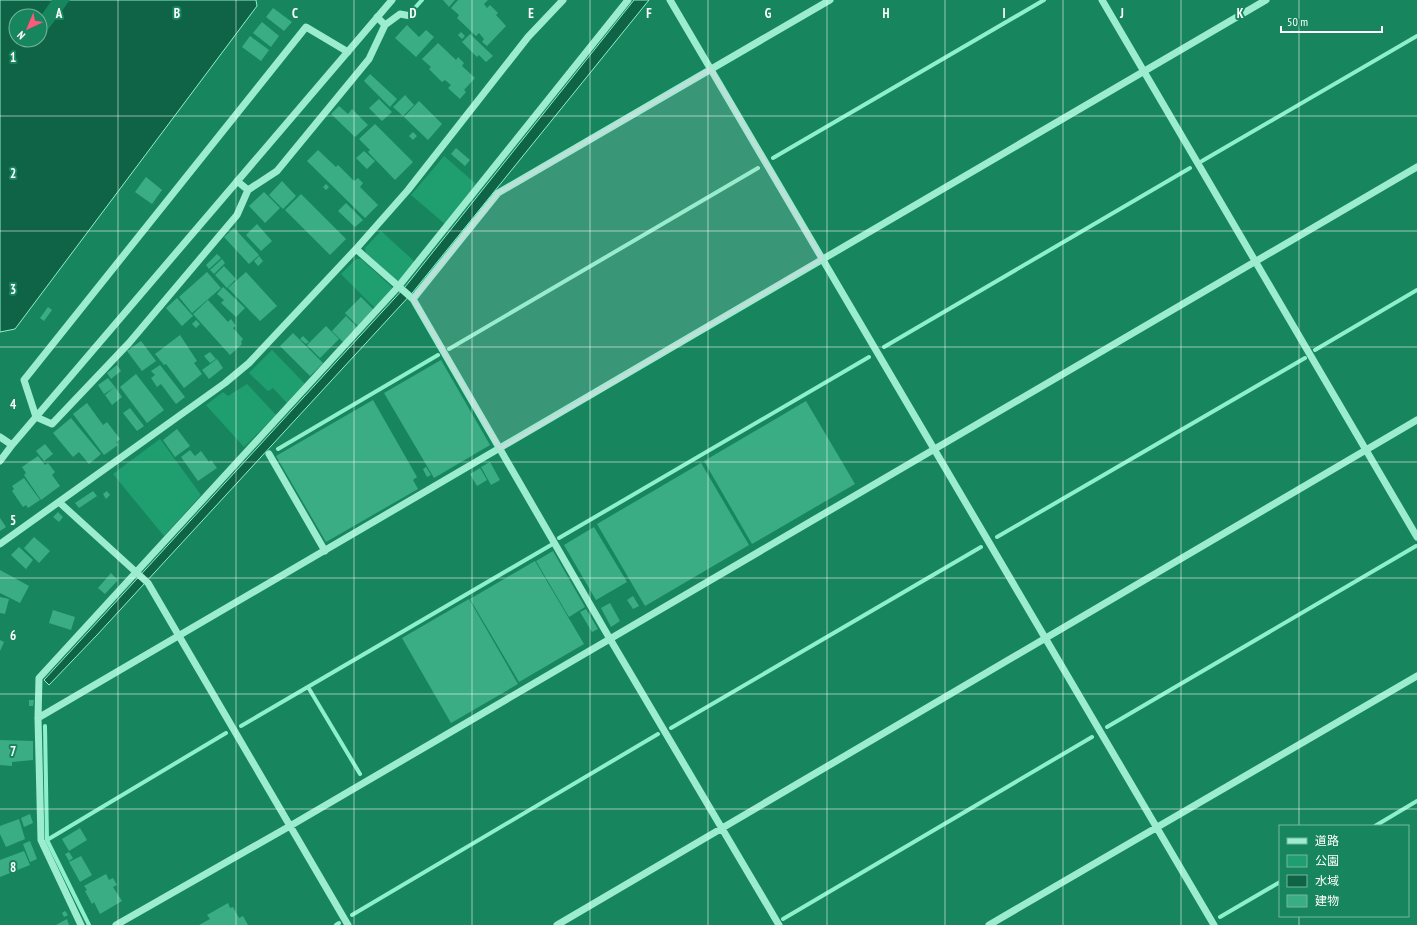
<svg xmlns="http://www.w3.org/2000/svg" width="1417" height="925" font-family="'PT Sans Narrow','Noto Sans JP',sans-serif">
<rect width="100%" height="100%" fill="#17865e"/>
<!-- green -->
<path fill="#1f9f70" d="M444,156L476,184L445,224L411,195Z
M381,231L415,262L399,282L366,253L365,248Z
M356,259H361L394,289L375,308L341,274Z
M272,350L305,384L287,403L273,388L268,391L249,373Z
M247,384L276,415L244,447L206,405L223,392L228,396Z
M160,439L201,495L164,536L113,474Z"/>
<!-- water -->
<path fill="#0f6346" stroke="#8ef0ca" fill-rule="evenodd" d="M0,0H256L257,6L15,329L0,332ZM16,16H40V40H16Z
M634,0H649L413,292L97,635L49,685L44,680L405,287Z"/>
<!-- pier -->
<path fill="#17865e" d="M52,0H70L41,39L40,17Z"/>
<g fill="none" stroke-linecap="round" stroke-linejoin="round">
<!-- stream -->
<path stroke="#8ef0ca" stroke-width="4" d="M413,10L422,0
M773,158L1044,0
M1202,161L1417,36
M884,347L1190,168
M449,349L758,168
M1315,350L1417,290
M278,449L438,355
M997,537L1305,358
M559,538L869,357
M308,687L360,774
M45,726L47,840L89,925
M241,726L551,545
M1107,727L1416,546
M671,728L981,547
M1375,826L1417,801
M47,840L226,733
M352,915L658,734
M1220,917L1280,882
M783,919L1092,737
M336,925L339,923"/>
</g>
<!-- building -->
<path fill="#3bad84" d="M443,0H455L449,7Z
M458,0H488L484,4L487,8L490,5L498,13L496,15L506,26L487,46L482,42L484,39L479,33L476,36L457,18L459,15L451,8Z
M273,8L292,22L284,31L266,17Z
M262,22L279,36L271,47L253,33Z
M407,25L419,37L426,30L434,37L416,57L395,38Z
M461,32L465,36L462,39L458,35Z
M470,34L493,56L486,62L479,55L477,57L462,42Z
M250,36L269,50L261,61L242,47Z
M438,43L456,60L458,57L464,63L462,66L475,78L464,90L466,92L460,99L448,88L451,85L445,80L442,82L429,69L431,67L422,59Z
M370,74L397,99L390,107L364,81Z
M405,95L414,105L403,116L393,107Z
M379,99L392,112L382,121L369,108Z
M419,101L442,124L428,140L404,117Z
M339,106L348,114L352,109L368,125L355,137L331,114Z
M375,124L413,162L395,180L368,152L370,150L359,139Z
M413,132L417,136L413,140L409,136Z
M456,148L470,160L465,166L451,154Z
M318,150L336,167L338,165L354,181L358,178L363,183L360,187L378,205L365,218L307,161Z
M364,151L375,161L367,169L356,158Z
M146,177L162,190L152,204L135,192Z
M282,181L296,196L283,209L269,195Z
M326,184L329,187L326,190L323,187Z
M264,192L280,208L265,223L249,206Z
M301,194L346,239L330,255L285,210Z
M346,203L363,220L355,227L338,211Z
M257,224L272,241L261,251L246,235Z
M234,228L259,255L249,264L224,237Z
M217,254L221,258L209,269L206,265Z
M259,256L263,261L258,266L254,261Z
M222,259L225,263L214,274L210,270Z
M224,266L236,279L227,288L215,275Z
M207,272L221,288L192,313L179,297Z
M246,272L277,306L260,321L228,288Z
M223,287L245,308L236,317L221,303L224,300L217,294Z
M361,297L374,310L358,326L345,313Z
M177,298L193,316L182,326L166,308Z
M208,300L228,322L231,319L236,326L233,328L243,339L241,342L242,344L230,355L193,314Z
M48,307L52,310L44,321L40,318Z
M346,316L358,328L343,342L332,331Z
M196,320L200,324L196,328L192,324Z
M326,326L339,339L320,358L307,345Z
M293,333L323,363L310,376L280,346Z
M180,335L197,361L194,363L202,374L184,388L166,364L164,365L155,354Z
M303,336L309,342L306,344L300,339Z
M141,341L156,361L142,371L127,351Z
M210,352L216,359L210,363L204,356Z
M217,359L223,368L209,379L202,370Z
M441,360L490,445L434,478L384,393Z
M117,365L121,371L111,379L107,373Z
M160,365L185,397L176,404L161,384L157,387L151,378L155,375L151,371Z
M136,374L164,410L147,423L120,387Z
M108,378L115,387L104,394L98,385Z
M115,387L122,397L112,405L105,395Z
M373,400L417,477L413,480L418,489L326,542L276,456Z
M806,401L855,484L752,544L704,461Z
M87,403L103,425L107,422L120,439L116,442L118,445L104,455L73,414Z
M130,408L144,426L137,431L123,413Z
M71,418L101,454L89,464L79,452L73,457L53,433Z
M177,429L190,446L175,457L163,440Z
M45,444L53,454L44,461L36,451Z
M190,450L195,456L201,451L209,462L211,460L217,468L198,481L181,457Z
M38,456L45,465L48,463L55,472L52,475L60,486L41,500L24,475L26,473L22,467Z
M490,462L500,480L491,485L481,467Z
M701,463L749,545L645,606L597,524Z
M426,467L431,475L427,477L423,469Z
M480,468L487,480L477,486L470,474Z
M24,478L40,500L28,508L26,505L23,507L12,491L14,489L12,486Z
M93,491L97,496L79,508L75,503Z
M107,491L110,495L106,499L103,494Z
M58,512L63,517L59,522L53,517Z
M0,518L6,527L0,531Z
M594,527L627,582L596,600L564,545Z
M34,537L50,551L39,563L24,548Z
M19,547L33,560L26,569L11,555Z
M553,551L585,607L569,617L536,561Z
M535,561L584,644L519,682L470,599Z
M0,570L29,586L20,603L0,593Z
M111,573L118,580L105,594L98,588Z
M633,596L639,606L633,609L627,600Z
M0,597L9,599L5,614L0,613Z
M469,599L518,684L451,723L402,638Z
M610,603L620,621L611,627L601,608Z
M586,609L598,629L592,632L580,612Z
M53,610L75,617L71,630L49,623Z
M0,640L4,642L0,651Z
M29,700H34L33,706H29Z
M0,740L33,741V760L12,762V766L0,765Z
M30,814L33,823L24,827L21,818Z
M19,819L25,839L6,847L0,834V826Z
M80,828L87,840L69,851L62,839Z
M30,841L37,859L30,862L23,844Z
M24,851L30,865L0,877V860Z
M69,852L73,858L69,861L65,854Z
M81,856L92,875L80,882L69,862Z
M106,874L109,880L113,878L117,885L113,887L122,901L100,914L94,902L92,904L85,891L87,890L84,886Z
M228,903L230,908L233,907L239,918L243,916L248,925H199L210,919L207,915Z
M65,911L68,915L64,917L62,913Z
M67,919L69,925H56Z"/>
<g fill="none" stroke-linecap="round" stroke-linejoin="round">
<!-- minor -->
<path stroke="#9cedcf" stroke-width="7" d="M670,0L1214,925
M1102,0L1417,537
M385,25L400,14L411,16
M237,181L248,190L237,215L129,343L52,424L36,417L24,380L306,27L348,52
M248,190L277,171L369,59L385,25L377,17
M356,249L413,299L610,639L779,925
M413,299L498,193L830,0
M0,437L12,445
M269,454L325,551
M0,461L12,445L392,0
M59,502L148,583L348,925
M0,544L225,383L249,363L356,249L408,190L528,37L563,0
M38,718L1266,0
M81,925L41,840L38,718L39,678L398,287L628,0
M116,925L290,826L1417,167
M557,925L1417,420
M989,925L1417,676"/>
</g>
<!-- marked area -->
<path fill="#c3dddb" fill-opacity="0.2" stroke="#c3dddb" stroke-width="3" stroke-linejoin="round" d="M711,69L822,259L500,449L413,299L498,193Z"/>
<!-- grid -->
<path fill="none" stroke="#fff" stroke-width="1" stroke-opacity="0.55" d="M118,0V925M236,0V925M354,0V925M472,0V925M590,0V925M708,0V925M827,0V925M945,0V925M1063,0V925M1181,0V925M1299,0V826M0,116H1417M0,231H1417M0,347H1417M0,462H1417M0,578H1417M0,694H1417M0,809H1417M1299,916V925"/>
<g font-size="13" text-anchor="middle" font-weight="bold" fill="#fff" stroke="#17865e" stroke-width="4" stroke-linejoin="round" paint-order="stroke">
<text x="59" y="18">A</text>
<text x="177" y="18">B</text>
<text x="295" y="18">C</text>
<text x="413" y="18">D</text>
<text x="531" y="18">E</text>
<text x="649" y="18">F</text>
<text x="768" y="18">G</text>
<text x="886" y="18">H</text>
<text x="1004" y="18">I</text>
<text x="1122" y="18">J</text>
<text x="1240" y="18">K</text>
<text x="13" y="62">1</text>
<text x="13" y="178">2</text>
<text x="13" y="294">3</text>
<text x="13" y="409">4</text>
<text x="13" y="525">5</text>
<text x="13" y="640">6</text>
<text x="13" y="756">7</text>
<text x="13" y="872">8</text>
</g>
<!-- legend -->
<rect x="1279" y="825" width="130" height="92" fill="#17865e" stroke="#74b69e"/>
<rect x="1287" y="838" width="20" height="6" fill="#9cedcf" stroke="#74b69e"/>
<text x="1315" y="845" font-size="12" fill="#ffffff">道路</text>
<rect x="1287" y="855" width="20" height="12" fill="#1f9f70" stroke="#74b69e"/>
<text x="1315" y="865" font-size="12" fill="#ffffff">公園</text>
<rect x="1287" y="875" width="20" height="12" fill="#0f6346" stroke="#74b69e"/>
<text x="1315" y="885" font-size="12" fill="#ffffff">水域</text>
<rect x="1287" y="895" width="20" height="12" fill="#3bad84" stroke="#74b69e"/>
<text x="1315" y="905" font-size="12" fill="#ffffff">建物</text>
<!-- north arrow -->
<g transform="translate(28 28) rotate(224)"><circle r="19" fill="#17865e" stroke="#74b69e"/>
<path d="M0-3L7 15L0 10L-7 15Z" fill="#ff587b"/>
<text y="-6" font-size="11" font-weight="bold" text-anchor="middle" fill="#ffffff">N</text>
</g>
<!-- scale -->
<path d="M1281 26v6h101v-6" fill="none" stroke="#ffffff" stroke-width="2"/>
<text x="1287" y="26" font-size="12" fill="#ffffff" stroke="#17865e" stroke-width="3" paint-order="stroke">50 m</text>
</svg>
